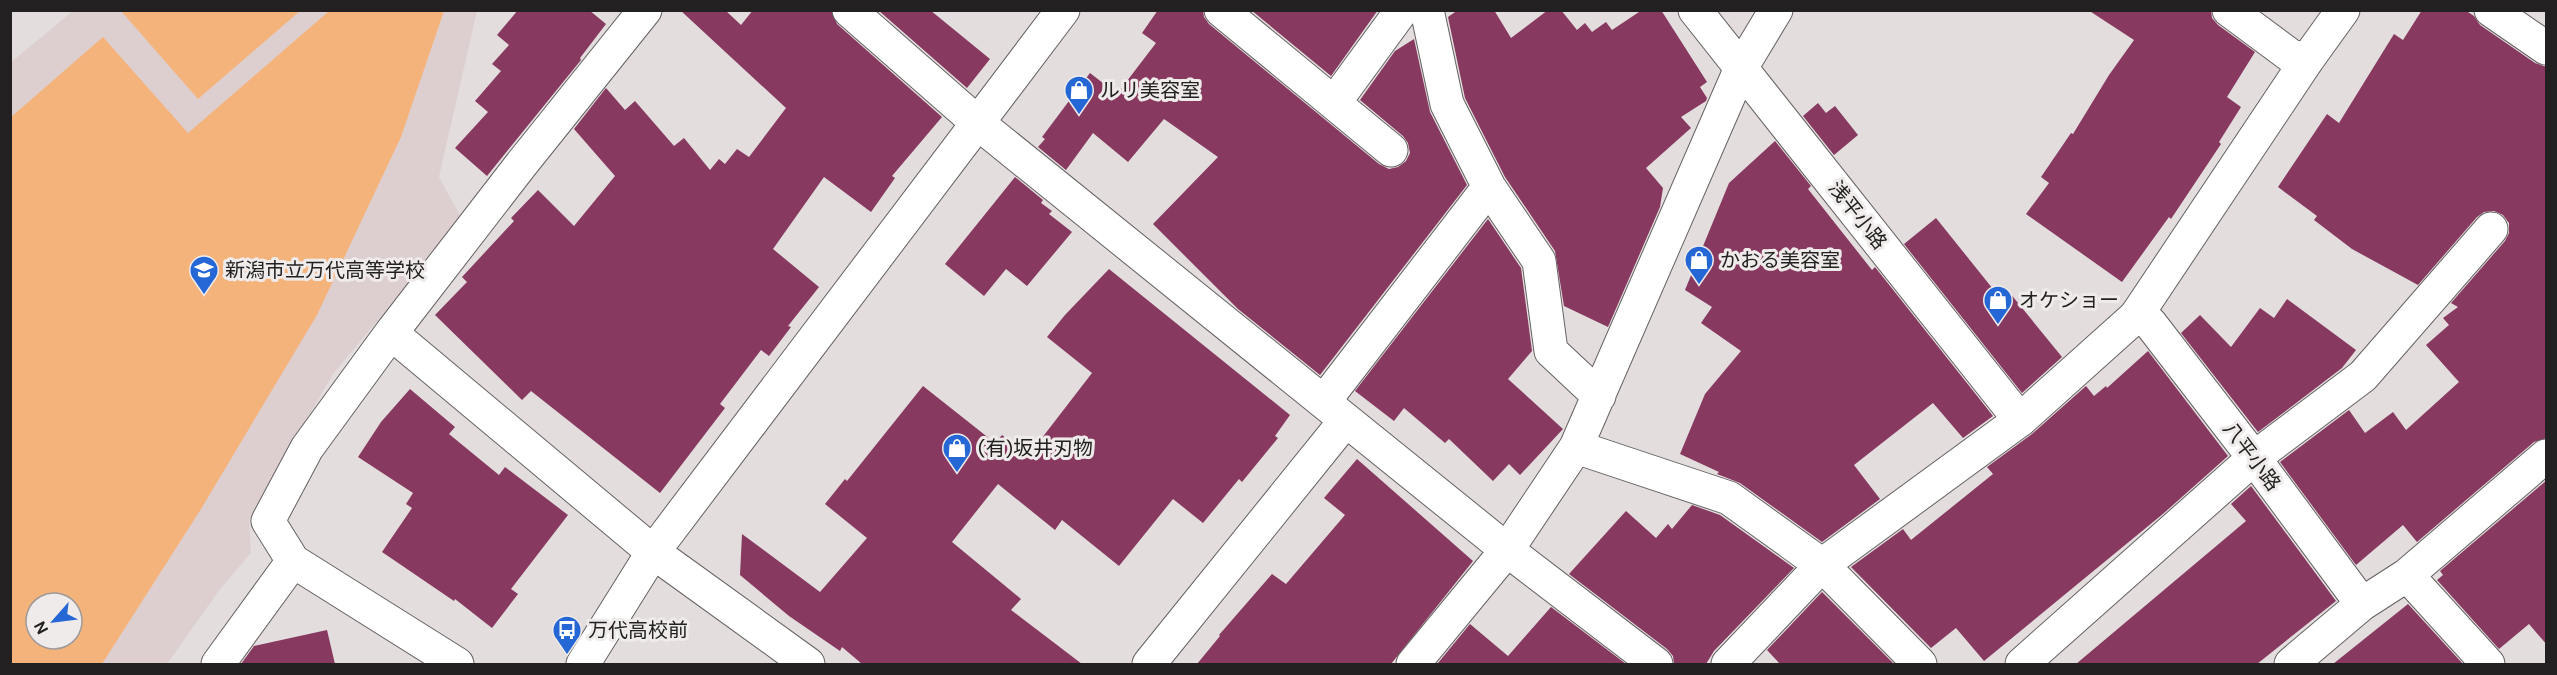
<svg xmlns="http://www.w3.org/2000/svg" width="2557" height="675" font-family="'DM Sans','Noto Sans JP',sans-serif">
<rect width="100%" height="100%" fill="#e3ddde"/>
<!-- built -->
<path fill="#ddcfd0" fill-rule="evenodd" d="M73,11H477L439,177L462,219L333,374L249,519L251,553L220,589L167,664H11L10,63ZM36,603H72V639H36Z"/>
<!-- green -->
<path fill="#f5b37c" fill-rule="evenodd" d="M121,11V10L300,11L198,99Z
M329,11H444L401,137L317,315L201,509L102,664H11V117L103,37L188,133ZM36,603H72V639H36Z"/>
<!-- building -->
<path fill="#873960" d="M518,10H589L606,24L580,58L581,60L487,176L455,148L488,112L475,101L501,71L492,64L509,45L497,35Z
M680,10H725L741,25L753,10H831L837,24L942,117L892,176L895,178L871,212L824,177L773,249L819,287L788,326L791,327L769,356L761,350L720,404L725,408L660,493L531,391L522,400L435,315L467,282L462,277L514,221L511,218L538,190L574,226L615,176L574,129L606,88L625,110L635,101L674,146L684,138L710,170L719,159L725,164L737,149L749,157L786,108Z
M878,10H930L990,59L967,88Z
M1158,10H1203L1204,17L1209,24L1379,164L1389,169L1398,167L1406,161L1410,153L1408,143L1403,136L1360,100L1395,51L1414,39L1430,112L1467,185L1320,375L1238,309L1153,224L1218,157L1164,119L1128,162L1093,133L1066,170L1038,147L1045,139L1042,137L1090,73L1117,94L1156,43L1142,33Z
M1251,10H1378L1331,76Z
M1458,10H1494L1511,38L1548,10H1561L1577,30L1585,23L1592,32L1606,22L1612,30L1642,10H1661L1707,82L1700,87L1707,98L1706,101L1681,117L1691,128L1646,168L1663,188L1660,207L1608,327L1564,306L1555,251L1505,177L1465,98L1448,17Z
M2088,10H2211L2212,18L2218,25L2255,52L2227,97L2241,107L2219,142L2221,144L2171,219L2169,217L2122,282L2026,214L2049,183L2041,177L2071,133L2073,134L2109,75L2134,40Z
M2422,10H2465L2474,16L2480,25L2535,63L2547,67V438L2534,442L2417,542L2403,525L2356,565L2280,462L2349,410L2365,433L2393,412L2406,430L2459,382L2426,345L2449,325L2443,318L2458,307L2451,303L2505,241L2509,233V223L2503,215L2494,211L2484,212L2477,217L2418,285L2352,249L2314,220L2317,216L2278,187L2327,114L2339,123L2394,34L2403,40Z
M1818,103L1826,113L1835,106L1858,135L1834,155L1803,116Z
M1775,141L1811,186L1808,189L1872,270L1875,267L1993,416L1963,438L1933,403L1854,465L1880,499L1822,542L1740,483L1717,474L1719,472L1680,454L1705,394L1741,351L1701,323L1712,307L1685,290L1729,183Z
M1015,177L1043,200L1041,203L1052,211L1049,214L1072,232L1027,286L1006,269L984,296L945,264Z
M1936,218L1997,294L2005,287L2062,357L2022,393L1904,244Z
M1488,219L1521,268L1532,351L1508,379L1563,429L1520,475L1509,464L1493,481L1449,439L1445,443L1404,408L1394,421L1355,391Z
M1109,269L1290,415L1275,436L1278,438L1242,482L1239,479L1203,523L1173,499L1119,566L1062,520L1055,530L998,484L952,542L1021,599L1011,610L1082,664H862L842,647L840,651L789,616L740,575L742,534L820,592L867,538L825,504L845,479L847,481L923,386L995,443L1002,435L1028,456L1092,373L1047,337L1065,315Z
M2287,299L2356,350L2342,368L2258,432L2181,333L2200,315L2231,347L2260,308L2274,318Z
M2148,351L2228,456L2164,513L1984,661L1956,628L1931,648L1851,567L1903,529L1911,540L1993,474L1987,467L2032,434L2086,386L2094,396L2106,386L2107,388Z
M410,389L455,427L449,434L499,475L505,467L568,515L511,589L518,594L492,628L455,599L454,601L382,552L412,508L406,504L413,493L358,457L381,422Z
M1357,459L1473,561L1391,664H1197L1220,636L1219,635L1272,574L1286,584L1345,515L1324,498Z
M2547,480V645L2529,624L2499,649L2437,580L2443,575L2440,571Z
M2251,486L2336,601L2257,664H2076L2246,521L2231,504Z
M1692,505L1720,515L1794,568L1714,651L1706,664H1674L1673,656L1667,649L1569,574L1626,511L1656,538L1668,524L1672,529Z
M1822,592L1894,664H1780L1767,650Z
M2408,604L2463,664H2333Z
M1551,607L1626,664L1438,663L1470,624L1508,656Z
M327,630L335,664H241L254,646Z"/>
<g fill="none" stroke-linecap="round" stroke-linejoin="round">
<!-- minor casing -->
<g stroke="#656161" stroke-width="35">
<path id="minor" d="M849,10L979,124L1507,550L1656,664
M1221,10L1391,150
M1427,10L1447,104L1489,187L1539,261L1551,351L1599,396
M1695,10L2020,420
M2229,10L2291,56L2307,60
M2491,10L2546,48
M1334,103L1402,10
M2136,316L2150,323L2254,458L2362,604
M391,333L653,552L808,664
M1325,400L1489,187
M1576,447L1729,498L1822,565L1920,664
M2407,575L2488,664
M218,664L293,561
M457,664L293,561L268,521L307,448L391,333L520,166L645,10
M1149,664L1346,420
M1413,664L1507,550L1576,447L1741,68L1776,10
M2022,664L2254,458L2363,376L2491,229
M2291,664L2362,604L2407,575L2546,456"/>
</g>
<!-- tertiary casing -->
<g stroke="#656161" stroke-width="35">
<path id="tertiary" d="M583,664L653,552L1063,10
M1728,664L1822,565L2020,420L2136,316L2307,60L2343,10"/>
</g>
<!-- minor -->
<use href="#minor" stroke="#fff" stroke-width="33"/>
<!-- tertiary -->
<use href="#tertiary" stroke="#fff" stroke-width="33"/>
</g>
<!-- icons -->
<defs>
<g id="shop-pin" transform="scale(1.5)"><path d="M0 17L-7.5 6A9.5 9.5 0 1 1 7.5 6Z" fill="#2567d4" stroke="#f0ebeb"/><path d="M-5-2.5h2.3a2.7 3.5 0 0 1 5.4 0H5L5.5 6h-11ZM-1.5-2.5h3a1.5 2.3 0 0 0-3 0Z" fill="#fff"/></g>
<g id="school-pin" transform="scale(1.5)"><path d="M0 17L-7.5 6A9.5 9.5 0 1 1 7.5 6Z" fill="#2567d4" stroke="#f0ebeb"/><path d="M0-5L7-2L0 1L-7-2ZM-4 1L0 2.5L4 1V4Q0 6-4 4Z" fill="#fff"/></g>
<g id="bus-pin" transform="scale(1.5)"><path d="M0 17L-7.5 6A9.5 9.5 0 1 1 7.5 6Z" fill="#2567d4" stroke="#f0ebeb"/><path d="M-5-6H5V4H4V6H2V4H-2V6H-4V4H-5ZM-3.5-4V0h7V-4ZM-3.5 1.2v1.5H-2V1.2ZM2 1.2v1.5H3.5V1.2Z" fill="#fff"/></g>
</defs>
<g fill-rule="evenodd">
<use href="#shop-pin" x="1079" y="90"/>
<use href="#shop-pin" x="1699" y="260"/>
<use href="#school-pin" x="204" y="270"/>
<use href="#shop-pin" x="1998" y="300"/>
<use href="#shop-pin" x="957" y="448"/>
<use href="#bus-pin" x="567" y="630"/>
</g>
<g text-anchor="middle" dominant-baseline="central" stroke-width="6" stroke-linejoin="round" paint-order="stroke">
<!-- poi labels -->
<g font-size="20" fill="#222020" stroke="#f0ebeb" text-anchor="start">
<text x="1100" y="90">ルリ美容室</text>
<text x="1720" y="260">かおる美容室</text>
<text x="225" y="270">新潟市立万代高等学校</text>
<text x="2019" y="300">オケショー</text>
<text x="978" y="448">(有)坂井刃物</text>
<text x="588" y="630">万代高校前</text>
</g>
<!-- street labels -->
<g font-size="20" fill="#222020" stroke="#f0ebeb">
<text transform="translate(1858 215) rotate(52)">浅平小路</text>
<text transform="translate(2252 456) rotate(53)">八平小路</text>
</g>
</g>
<!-- border -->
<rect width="2557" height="675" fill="none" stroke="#222020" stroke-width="24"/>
<!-- north arrow -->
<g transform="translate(54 621) rotate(242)"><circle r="28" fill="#f0ebeb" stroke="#9e9a9a" stroke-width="1.5"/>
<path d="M0-4.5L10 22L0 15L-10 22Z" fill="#2567d4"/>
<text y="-9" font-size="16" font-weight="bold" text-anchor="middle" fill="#222020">N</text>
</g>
</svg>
